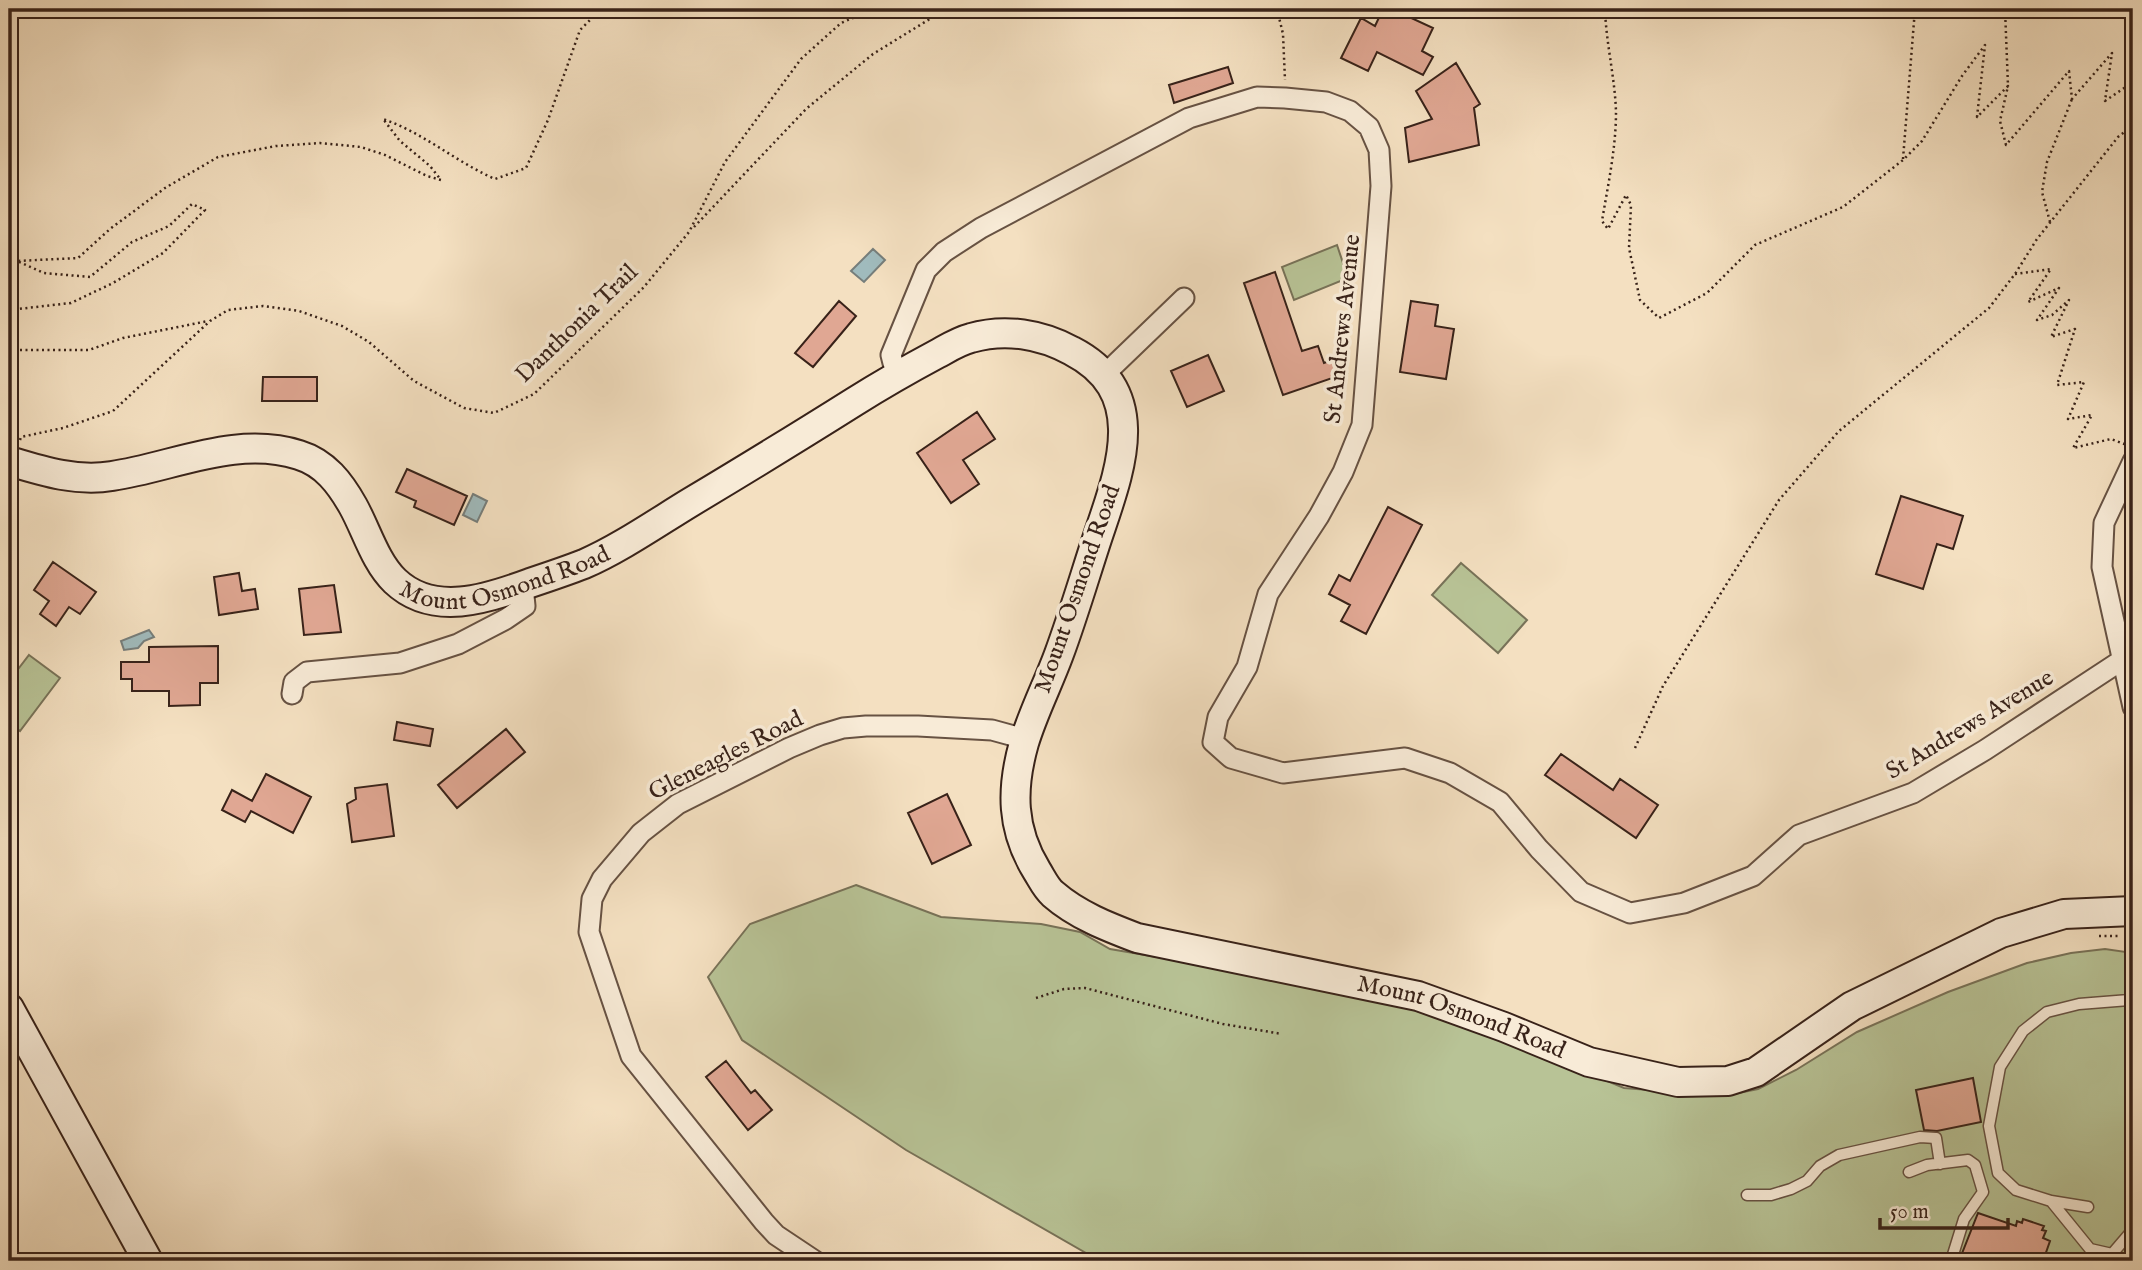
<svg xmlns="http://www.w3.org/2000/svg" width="2142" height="1270" font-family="'IM FELL English',serif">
<rect width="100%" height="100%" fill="#f4e0c1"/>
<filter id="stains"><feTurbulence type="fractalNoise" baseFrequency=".00286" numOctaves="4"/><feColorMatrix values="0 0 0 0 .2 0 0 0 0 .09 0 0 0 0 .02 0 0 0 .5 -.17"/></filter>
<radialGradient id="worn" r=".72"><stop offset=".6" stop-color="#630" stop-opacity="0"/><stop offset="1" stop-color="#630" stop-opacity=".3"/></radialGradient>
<!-- green -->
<path fill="#b8c396" stroke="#787258" stroke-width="2" d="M1337,245L1348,278L1294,300L1282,267Z
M1461,563L1527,620L1498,653L1432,595Z
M29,655L60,678L20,731L9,722V681Z
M856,885L941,917L1041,924L1080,932L1110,949L1346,989L1501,1037L1624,1088L1724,1096L1758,1089L1796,1070L1857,1032L1948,992L2027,963L2071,953L2105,949L2133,953V1261H1100L906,1150L742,1040L708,977L750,924Z"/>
<!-- water -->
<path fill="#a0bbbd" stroke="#767e7b" stroke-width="2" d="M873,249L885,260L864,282L851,271Z
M473,494L487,501L477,522L463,515Z
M149,630L154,637L144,641L138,648L124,650L121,641Z"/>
<!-- building -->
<path fill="#e0a793" stroke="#382219" stroke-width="2" d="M1383,9H1392L1433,28L1422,51L1433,57L1423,75L1377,52L1368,71L1341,58L1361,18L1375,26Z
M1456,63L1480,104L1474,108L1479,145L1409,162L1405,128L1432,119L1416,91Z
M1228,67L1233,83L1174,103L1169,85Z
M1275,272L1302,351L1318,346L1324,363L1341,357L1347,373L1283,395L1244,283Z
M839,301L856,316L813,367L795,353Z
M1411,301L1438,305L1435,326L1454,329L1446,379L1400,372Z
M1208,355L1224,391L1187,407L1171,371Z
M263,377H317V401H262Z
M977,412L995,439L963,460L979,484L951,503L917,453Z
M407,469L467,496L454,525L414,507L416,501L396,492Z
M1901,496L1963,516L1953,549L1937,544L1923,589L1876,574Z
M1388,507L1422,525L1366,634L1341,621L1350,605L1329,594L1339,575L1350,581Z
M53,562L96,592L80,614L69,607L56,626L40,614L49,601L34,590Z
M239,573L242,591L255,589L258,609L219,615L214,577Z
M334,585L341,632L304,635L299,589Z
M218,646V683H200V705L169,706V691H132V679H121V662H149V647Z
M397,722L433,729L430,746L394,740Z
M506,729L525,752L457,808L438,785Z
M1561,754L1613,790L1620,779L1658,805L1636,838L1545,775Z
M266,774L311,797L293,833L251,811L245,822L222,810L232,790L252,801Z
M387,784L394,836L352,842L347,804L356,799L355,788Z
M947,794L971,845L932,864L908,813Z
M726,1061L751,1093L755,1090L772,1110L748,1130L706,1077Z
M1973,1078L1981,1122L1937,1131L1924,1130L1916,1090Z
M1978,1213L2016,1226L2017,1221L2022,1223L2023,1219L2044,1226L2042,1230L2046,1231L2043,1238L2050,1241L2043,1261H1959Z"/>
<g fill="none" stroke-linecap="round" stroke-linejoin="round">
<!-- lane casing -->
<g stroke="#675243" stroke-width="13">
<path id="lane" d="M2131,912L2133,932
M1909,1172L1927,1165L1968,1160L1975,1165L1983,1192L1964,1219L1951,1261
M1747,1195H1771L1791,1189L1807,1181L1820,1166L1839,1155L1920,1137L1936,1138L1940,1164
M2051,1201L2090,1249L2112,1254L2130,1233L2133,1225
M2088,1207L2051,1201L2016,1190L1998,1173L1989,1126L2000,1067L2023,1031L2047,1012L2079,1004L2129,1000L2133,992"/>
</g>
<!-- street casing -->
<g stroke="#675243" stroke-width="23">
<path id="street" d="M900,374L893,363L891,355L926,270L944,252L981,228L1189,118L1257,97L1285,98L1326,102L1350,111L1369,127L1379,150L1381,186L1362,425L1343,472L1319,516L1268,594L1247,667L1218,717L1213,742L1231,758L1283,773L1405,758L1450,773L1500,802L1539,849L1581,892L1630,913L1684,903L1753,876L1799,835L1913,793L1985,750L2122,660
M1105,374L1184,298
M2133,461L2104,523L2102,567L2133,707
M292,694L294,682L307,672L400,663L458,644L506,619L525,606L523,586
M815,1261L776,1235L764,1222L631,1056L589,932L592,899L602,879L641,833L678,804L789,748L820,735L843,728L866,726H918L992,730L1025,739"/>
</g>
<!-- secondary casing -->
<g stroke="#382219" stroke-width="32">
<g id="secondary">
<path id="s1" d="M9,461C42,471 76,482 112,476C173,467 236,435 299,455C325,463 340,483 353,506C366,529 375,562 395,581C433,617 487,599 530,583C548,577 566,571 584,564C619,549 658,522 691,502C746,469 800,436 854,402C881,385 909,369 937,354C948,348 959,341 971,338C1005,328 1041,334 1072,351C1155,394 1117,477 1095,545C1083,582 1072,619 1059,654C1048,684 1033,713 1024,743C1011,789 1011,829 1037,871C1042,879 1046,888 1053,894C1077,915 1108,927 1137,938L1418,996L1504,1027L1589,1062L1678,1082L1728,1081L1756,1072L1852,1006L2001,933L2064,914L2133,911"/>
<path d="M9,1008L148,1261"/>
</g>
</g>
<!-- path -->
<path stroke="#382219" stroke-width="2.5" stroke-dasharray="2 3.5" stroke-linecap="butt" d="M1277,9L1283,34L1285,80
M1605,9C1606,43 1615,78 1616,112C1616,148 1608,185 1602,221L1608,229L1626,195L1631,205L1629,248L1640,300L1659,318L1707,293L1755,245L1843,207L1903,160L1922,141L1962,76L1985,45L1977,117L2008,86L2000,121L2006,145L2069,71L2072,99L2112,53L2105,101L2133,82
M2005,9L2008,86
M1903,159L1915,9
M2050,222L2042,192L2047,162L2072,99
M694,227L806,109L873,54L946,9
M2015,274L2051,269L2028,302L2059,288L2037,320L2052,315L2069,300L2051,337L2075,329L2057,385L2084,382L2068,419L2092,415L2073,448L2111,439L2127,445
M9,310L71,303L113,283L163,253L205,210L192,204L169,226L132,242L90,277L44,273L17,261L78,258L110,229L165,188L218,157L276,146L320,143L361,147L385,155L427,176L441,180L430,166L400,141L383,119C424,133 456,162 495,179L526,168L548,120L580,30L601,9
M9,350H89L123,338L208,321
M20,440L21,437L63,428L113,411L210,321L228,310L263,306L299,311L342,326L369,342L414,381L464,408L494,413L534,394L644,287L689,232L725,162L801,59L841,23L874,9
M1635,748L1663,686L1779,500L1839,431L1989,308L2015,274L2037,239L2118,137L2133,125
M2099,936H2120
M1036,998L1064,989L1085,988L1223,1024L1282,1034"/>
<!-- lane -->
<use href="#lane" stroke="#f8ebd7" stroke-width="10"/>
<!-- street -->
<use href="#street" stroke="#f8ebd7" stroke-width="19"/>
<!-- secondary -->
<use href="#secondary" stroke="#f8ebd7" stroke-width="28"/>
</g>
<g text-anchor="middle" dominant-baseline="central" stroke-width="7" stroke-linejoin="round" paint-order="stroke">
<!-- street labels -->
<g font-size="24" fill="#382219" stroke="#f8ebd7">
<text transform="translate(577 324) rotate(-44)">Danthonia Trail</text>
<text transform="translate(1343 329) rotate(-84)">St Andrews Avenue</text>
<text stroke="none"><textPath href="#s1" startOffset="576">Mount Osmond Road</textPath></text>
<text transform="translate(1078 589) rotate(-71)">Mount Osmond Road</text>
<text transform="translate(1970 725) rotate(-31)">St Andrews Avenue</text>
<text transform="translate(726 756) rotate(-27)">Gleneagles Road</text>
<text stroke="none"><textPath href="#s1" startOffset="2231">Mount Osmond Road</textPath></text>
</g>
</g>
<!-- margin -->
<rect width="2142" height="1270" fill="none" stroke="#f4e0c1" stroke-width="35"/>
<rect x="10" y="10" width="2121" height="1249" fill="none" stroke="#382219" stroke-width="3.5"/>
<rect x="18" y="18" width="2107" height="1235" fill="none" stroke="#382219" stroke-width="2"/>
<!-- scale -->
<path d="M1880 1218v10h128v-10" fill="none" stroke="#382219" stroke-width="3.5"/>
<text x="1890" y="1218" font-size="21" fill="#382219" stroke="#f8ebd7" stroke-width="5" paint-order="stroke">50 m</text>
<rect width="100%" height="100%" filter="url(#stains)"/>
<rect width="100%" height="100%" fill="url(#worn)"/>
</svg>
